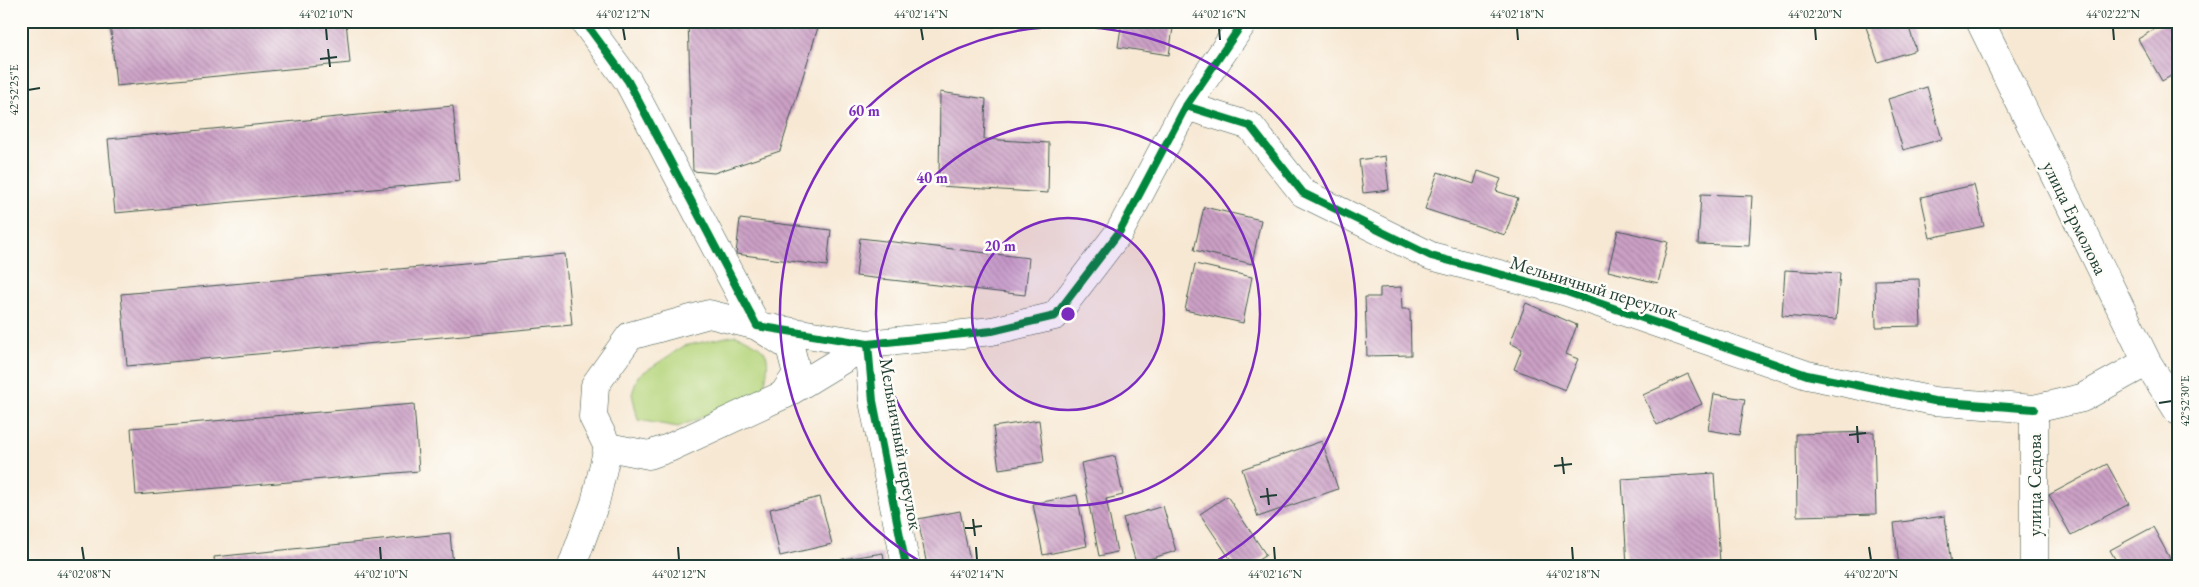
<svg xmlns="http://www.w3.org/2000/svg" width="2199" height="587" font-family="'EB Garamond',serif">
<defs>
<pattern id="building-back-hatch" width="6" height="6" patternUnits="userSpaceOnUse" patternTransform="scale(1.25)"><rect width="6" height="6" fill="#cca0c6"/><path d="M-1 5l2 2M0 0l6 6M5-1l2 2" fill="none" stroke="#a584a2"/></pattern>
</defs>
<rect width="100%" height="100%" fill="#fdfcf7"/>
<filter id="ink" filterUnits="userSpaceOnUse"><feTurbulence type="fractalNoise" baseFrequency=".02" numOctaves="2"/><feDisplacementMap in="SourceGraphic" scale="10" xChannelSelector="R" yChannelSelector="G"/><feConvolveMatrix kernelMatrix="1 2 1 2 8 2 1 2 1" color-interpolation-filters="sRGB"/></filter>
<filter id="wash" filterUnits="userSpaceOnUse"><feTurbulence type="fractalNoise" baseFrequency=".0096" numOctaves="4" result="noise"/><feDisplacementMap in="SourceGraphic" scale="20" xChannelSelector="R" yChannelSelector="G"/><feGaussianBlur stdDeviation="1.12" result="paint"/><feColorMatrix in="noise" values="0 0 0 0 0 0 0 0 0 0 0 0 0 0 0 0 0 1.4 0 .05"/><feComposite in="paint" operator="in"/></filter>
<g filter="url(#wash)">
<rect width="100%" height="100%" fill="#f7e8d3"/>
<!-- grass -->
<path fill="#b6d57d" stroke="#6a8958" d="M736,335C772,350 771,354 763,392L678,427L638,420L632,394L638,376L684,346Z"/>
<g id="blocks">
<!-- building -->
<path fill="url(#building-back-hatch)" d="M110,21H346L350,63L116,86Z
M688,21H820L780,151L714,173L693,171Z
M976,21H995L994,26Z
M1122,21H1174L1169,55L1118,47Z
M1864,21H1907L1916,50L1878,62Z
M2168,21H2178V72L2162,81L2138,39Z
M1927,87L1942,139L1903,150L1888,99Z
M940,92L986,99L984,139L1049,143L1048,193L939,186Z
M453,106L460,181L115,213L108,139Z
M1385,156L1389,190L1363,193L1359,160Z
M1478,171L1501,179L1496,191L1518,198L1505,235L1425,209L1438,172L1474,184Z
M1974,185L1984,226L1930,238L1921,197Z
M1701,194L1752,196L1749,246L1698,244Z
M1204,207L1261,220L1252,264L1194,250Z
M740,219L831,230L827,266L736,254Z
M1618,230L1668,242L1658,283L1608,271Z
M860,238L1029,258L1025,295L856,276Z
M565,254L572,325L127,366L121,294Z
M1195,264L1252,277L1243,323L1185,310Z
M1785,270L1840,273L1836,320L1782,316Z
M1919,279L1921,326L1876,327L1875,280Z
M1401,287L1402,309H1410L1411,355L1367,356L1365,297H1380V288Z
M1526,303L1577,325L1566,354L1578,359L1565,390L1514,369L1522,349L1510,343Z
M1688,374L1702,404L1657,425L1643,395Z
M1714,394L1745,399L1739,435L1708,430Z
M414,404L419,471L136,495L131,428Z
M1039,420L1044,462L999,469L993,427Z
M1874,432L1876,514L1797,516L1796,434Z
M1322,441L1338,489L1258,517L1242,469Z
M1115,456L1123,495L1106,499L1117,552L1099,556L1081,463Z
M2107,464L2129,504L2071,535L2049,495Z
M1714,473L1720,563L1627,566L1622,479Z
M1077,495L1087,546L1043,555L1033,504Z
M1227,496L1266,555L1249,566H1235L1200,514Z
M820,497L832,544L780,556L770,509Z
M1163,506L1176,551L1136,563L1123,518Z
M960,511L971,566H927L918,519Z
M1945,516L1951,566H1899L1894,523Z
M2153,527L2172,562L2165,566H2119L2110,550Z
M450,533L453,566H215L214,557Z
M883,553L885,566H831L830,561Z"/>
</g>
</g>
<g filter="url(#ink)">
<use href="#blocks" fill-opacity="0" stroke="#3f574c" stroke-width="1"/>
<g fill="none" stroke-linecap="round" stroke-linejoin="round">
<!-- minor casing -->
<g stroke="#3f574c" stroke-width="29">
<path id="minor" d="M584,21L628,81L757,326L868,344
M1980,21L2147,362L2178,411
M1186,106L1250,126L1303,193L1431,256L1567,292L1807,375L1934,401L2034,409
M784,395L868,344
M572,566L595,503L608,447L649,455L669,448L783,395L797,374L790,347L757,326L709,314L630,336L595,385L593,417L608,447
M906,566L873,401L868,344L992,331L1055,316L1120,231L1186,106L1244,21
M2034,566V409L2082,398L2147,362"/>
</g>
<!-- minor -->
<use href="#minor" stroke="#fff" stroke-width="28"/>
<!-- cycleway casing -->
<g stroke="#fdfcf7" stroke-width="11">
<path id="cycleway" d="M584,21L628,81L757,326L868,344
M1186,106L1250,126L1303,193L1431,256L1567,292L1807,375L1934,401L2034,409
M906,566L873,401L868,344L992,331L1055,316L1120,231L1186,106L1244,21"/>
</g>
<!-- cycleway -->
<use href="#cycleway" stroke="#00873e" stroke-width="8"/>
</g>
</g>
<!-- ticks -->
<path fill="none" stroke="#1f3d34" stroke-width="2" d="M326,28L327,40M623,28L625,40M921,28L923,40M1219,28L1220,40M1517,28L1518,40M1815,28L1816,40M2113,28L2114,40M328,49L330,67M320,59L337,57M28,90L40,88M2159,403L2172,401M1857,426L1858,443M1849,435L1866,433M1562,457L1564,474M1554,466L1572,464M1267,488L1269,505M1260,497L1277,495M973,519L975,536M965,528L982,526M82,547L84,560M380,547L381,560M678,547L679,560M976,547L977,560M1274,547L1275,560M1572,547L1573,560M1869,547L1871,560"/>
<!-- distance rings -->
<circle cx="1068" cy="314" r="96" fill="#7b2cbf" fill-opacity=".12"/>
<g fill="none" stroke="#7b2cbf" stroke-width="2.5">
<circle cx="1068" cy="314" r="96"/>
<circle cx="1068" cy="314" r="192"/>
<path d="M926 565A288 288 0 1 1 1210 565"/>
</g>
<g text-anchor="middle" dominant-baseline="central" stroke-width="5" stroke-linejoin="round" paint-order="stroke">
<!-- street labels -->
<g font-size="19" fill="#1f3d34" stroke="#fdfcf7">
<text transform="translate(2075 218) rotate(64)">улица Ермолова</text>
<text transform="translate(1594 287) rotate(17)">Мельничный переулок</text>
<text transform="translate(901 444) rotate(80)">Мельничный переулок</text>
<text transform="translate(2034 485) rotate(-90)">улица Седова</text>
</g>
</g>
<circle cx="1068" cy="314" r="8" fill="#7b2cbf" stroke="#fdfcf7" stroke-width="2.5"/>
<g font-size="15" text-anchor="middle" font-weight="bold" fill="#7b2cbf" stroke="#fdfcf7" stroke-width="5" stroke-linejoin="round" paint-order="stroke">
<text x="864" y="116">60 m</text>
<text x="932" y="183">40 m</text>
<text x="1000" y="251">20 m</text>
</g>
<!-- margin -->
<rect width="2199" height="587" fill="none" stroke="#fdfcf7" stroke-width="55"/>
<rect x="28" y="28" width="2144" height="532" fill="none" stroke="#1f3d34" stroke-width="2"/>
<g font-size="12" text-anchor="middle" fill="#1f3d34">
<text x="326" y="18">44°02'10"N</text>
<text x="623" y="18">44°02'12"N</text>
<text x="921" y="18">44°02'14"N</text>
<text x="1219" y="18">44°02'16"N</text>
<text x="1517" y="18">44°02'18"N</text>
<text x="1815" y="18">44°02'20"N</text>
<text x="2113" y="18">44°02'22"N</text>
<text transform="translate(14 90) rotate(-90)" y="4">42°52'25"E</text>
<text transform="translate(2185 401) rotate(-90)" y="4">42°52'30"E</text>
<text x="84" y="578">44°02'08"N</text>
<text x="381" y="578">44°02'10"N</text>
<text x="679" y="578">44°02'12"N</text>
<text x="977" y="578">44°02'14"N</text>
<text x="1275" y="578">44°02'16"N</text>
<text x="1573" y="578">44°02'18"N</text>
<text x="1871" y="578">44°02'20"N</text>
</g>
</svg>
